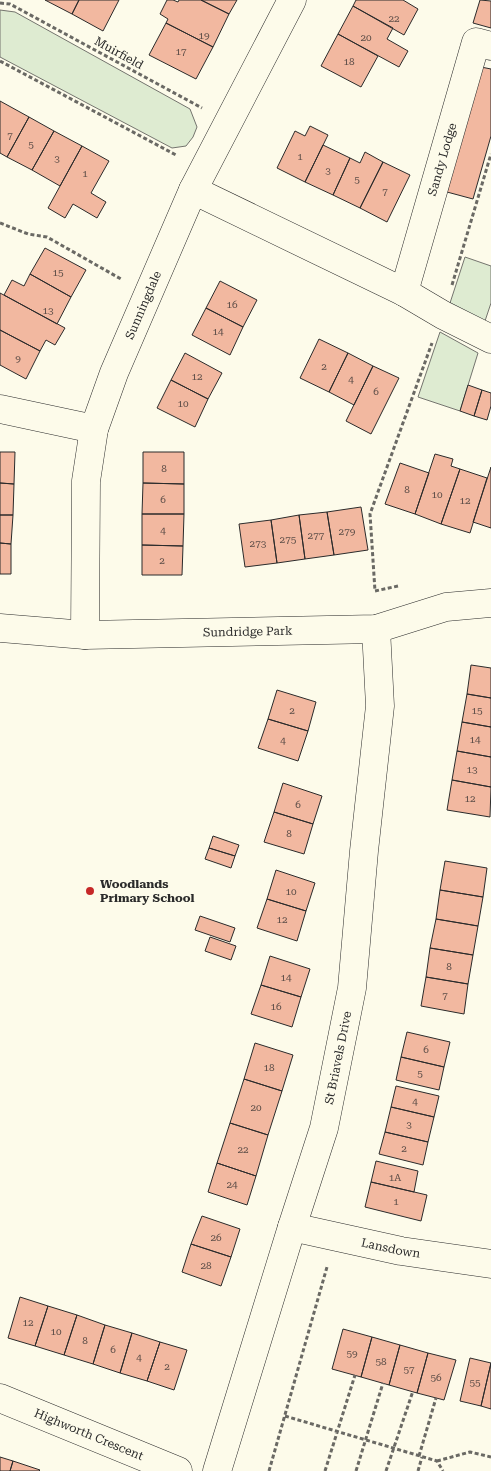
<svg xmlns="http://www.w3.org/2000/svg" width="491" height="1471" font-family="'Roboto Serif',serif">
<rect width="100%" height="100%" fill="#fdfbea"/>
<!-- green -->
<path fill="#deebd1" stroke="#74746e" d="M0,10L15,12L190,109L197,127L193,137L186,146L172,148L0,57Z
M465,257L491,266V303L485,321L450,303Z
M440,332L478,353L460,411L418,397Z"/>
<!-- building -->
<path fill="#f2b8a0" stroke="#2b2b2b" d="M45,0H79L72,14Z
M79,0H119L103,31L72,14Z
M167,0H173L178,2L179,0H201L229,14L213,47L166,23L168,19L160,14Z
M201,0H237L229,14Z
M356,0H403L418,9L404,35L353,6Z
M480,0L491,1V28L473,23Z
M353,6L393,28L387,39L408,51L399,67L338,34Z
M166,23L213,47L196,79L149,55Z
M338,34L378,56L361,87L321,66Z
M481,67L491,69V136L473,199L447,192Z
M0,101L29,117L7,157L0,153Z
M29,117L54,131L32,170L7,157Z
M310,126L328,135L305,182L277,168L295,131L305,136Z
M54,131L82,146L60,186L32,170Z
M323,145L350,158L333,195L305,182Z
M82,146L109,161L91,193L106,202L97,218L73,204L65,218L48,208Z
M365,152L383,162L360,208L333,195L350,158L360,163Z
M383,162L410,175L387,222L360,208Z
M45,248L86,270L71,297L30,274Z
M30,274L71,297L57,324L4,295L12,280L24,286Z
M220,281L257,300L243,327L206,308Z
M0,293L65,328L55,345L46,340L40,351L0,330Z
M206,308L243,327L230,355L192,335Z
M0,330L40,351L26,379L0,365Z
M319,339L348,353L329,392L300,378Z
M185,353L222,373L208,399L171,380Z
M348,353L373,366L354,405L329,392Z
M373,366L399,378L371,434L346,421Z
M171,380L208,399L195,427L157,408Z
M468,385L482,390L474,416L460,411Z
M482,390L491,393V406L487,420L474,416Z
M0,452H15L14,484L0,483Z
M143,452H184V484L143,483Z
M435,454L453,459L451,466L460,469L441,524L415,514Z
M400,463L429,473L415,514L385,504Z
M491,467V528L473,522Z
M460,469L487,478L470,533L441,524Z
M0,483L14,484L13,515H0Z
M143,483L184,484V514H142Z
M361,507L368,550L334,555L327,512Z
M327,512L334,555L305,559L299,515Z
M142,514H184L183,546L142,545Z
M0,515H13L11,544L0,543Z
M299,515L305,559L277,563L271,520Z
M271,520L277,563L245,567L239,524Z
M0,543L11,544V574H0Z
M142,545L183,546L182,575H142Z
M471,665L491,668V698L467,694Z
M277,690L316,702L308,731L268,719Z
M467,694L491,698V727L462,722Z
M268,719L308,731L298,761L258,748Z
M462,722L491,727V757L457,751Z
M457,751L491,757V787L452,780Z
M452,780L491,787L490,817L447,810Z
M283,783L322,796L313,824L274,812Z
M274,812L313,824L304,854L264,842Z
M213,836L239,845L235,856L209,848Z
M209,848L235,856L231,868L205,859Z
M445,861L487,868L483,897L440,890Z
M276,870L315,883L306,911L267,899Z
M440,890L483,897L478,926L436,919Z
M267,899L306,911L297,941L257,928Z
M200,916L235,928L230,942L195,930Z
M436,919L478,926L473,955L430,948Z
M210,937L236,946L231,960L205,951Z
M430,948L473,955L468,984L426,977Z
M270,956L310,969L301,997L261,985Z
M426,977L468,984L464,1014L421,1006Z
M261,985L301,997L292,1027L251,1014Z
M407,1032L450,1042L444,1067L401,1057Z
M255,1043L293,1055L282,1091L244,1079Z
M401,1057L444,1067L439,1090L396,1080Z
M244,1079L282,1091L268,1135L230,1123Z
M396,1086L439,1096L434,1117L391,1107Z
M391,1107L434,1117L428,1142L385,1132Z
M230,1123L268,1135L256,1176L217,1163Z
M385,1132L428,1142L423,1165L379,1154Z
M376,1161L418,1171L414,1192L371,1182Z
M217,1163L256,1176L247,1205L208,1192Z
M371,1182L427,1195L421,1221L365,1207Z
M202,1216L240,1229L231,1257L191,1244Z
M191,1244L231,1257L221,1286L182,1272Z
M20,1297L48,1306L35,1346L8,1338Z
M48,1306L77,1315L64,1355L35,1346Z
M77,1315L105,1325L93,1364L64,1355Z
M105,1325L132,1333L120,1373L93,1364Z
M343,1329L372,1337L361,1377L332,1369Z
M132,1333L160,1342L147,1381L120,1373Z
M372,1337L400,1345L389,1385L361,1377Z
M160,1342L187,1350L174,1390L147,1381Z
M400,1345L428,1353L417,1393L389,1385Z
M428,1353L456,1360L444,1400L417,1393Z
M470,1358L491,1363L481,1406L460,1401Z
M491,1363V1409L481,1406Z
M0,1457L13,1461L10,1471H0Z
M13,1461L40,1470L39,1471H10Z"/>
<g fill="none" stroke-linecap="round" stroke-linejoin="round">
<!-- minor casing -->
<g stroke="#2b2b2b" stroke-width="29">
<g id="minor">
<path d="M193,190L404,292L443,315L491,339"/>
<path id="s1" d="M404,292L476,42L491,46"/>
<path d="M0,409L94,429"/>
<path id="s2" d="M0,628L85,635L376,629L446,607L491,603"/>
<path id="s3" d="M85,635L86,481L94,429L114,373L193,190L292,0"/>
<path id="s4" d="M292,1227L401,1251L491,1264"/>
<path id="s5" d="M0,1398L178,1471"/>
<path id="s6" d="M217,1471L292,1227L324,1128L352,988L364,851L380,706L376,629"/>
</g>
</g>
<!-- path -->
<path stroke="#6a6964" stroke-width="3" stroke-dasharray="4 2.5" stroke-linecap="butt" d="M0,3L10,4L202,108
M0,61L176,155
M0,223L28,234L47,237L121,279
M452,285L491,154
M398,586L375,591L370,514L432,343
M285,1416L437,1461L443,1471
M419,1456L436,1398
M437,1461L470,1452L491,1457
M269,1471L327,1267
M325,1471L355,1375
M356,1471L383,1383
M386,1471L413,1391
M418,1471L422,1457"/>
<!-- minor -->
<use href="#minor" stroke="#fdfbea" stroke-width="28"/>
</g>
<!-- markers -->
<circle fill="#c62828" stroke="#fdfbea" stroke-width="2" cx="90" cy="891" r="5"/>
<g text-anchor="middle" dominant-baseline="central" stroke-width="4" stroke-linejoin="round" paint-order="stroke">
<!-- number labels -->
<g font-size="10" fill="#5d4e48">
<text x="394" y="18">22</text>
<text x="204" y="35">19</text>
<text x="366" y="37">20</text>
<text x="181" y="51">17</text>
<text x="349" y="61">18</text>
<text x="10" y="135">7</text>
<text x="31" y="144">5</text>
<text x="300" y="156">1</text>
<text x="57" y="158">3</text>
<text x="328" y="170">3</text>
<text x="85" y="173">1</text>
<text x="357" y="179">5</text>
<text x="385" y="191">7</text>
<text x="58" y="272">15</text>
<text x="232" y="304">16</text>
<text x="48" y="310">13</text>
<text x="218" y="331">14</text>
<text x="18" y="358">9</text>
<text x="324" y="366">2</text>
<text x="197" y="376">12</text>
<text x="351" y="379">4</text>
<text x="376" y="391">6</text>
<text x="183" y="403">10</text>
<text x="164" y="468">8</text>
<text x="407" y="489">8</text>
<text x="437" y="494">10</text>
<text x="163" y="499">6</text>
<text x="465" y="500">12</text>
<text x="163" y="530">4</text>
<text x="347" y="531">279</text>
<text x="316" y="535">277</text>
<text x="288" y="539">275</text>
<text x="258" y="543">273</text>
<text x="162" y="560">2</text>
<text x="292" y="710">2</text>
<text x="477" y="710">15</text>
<text x="475" y="739">14</text>
<text x="283" y="740">4</text>
<text x="472" y="769">13</text>
<text x="470" y="798">12</text>
<text x="298" y="804">6</text>
<text x="289" y="833">8</text>
<text x="291" y="891">10</text>
<text x="282" y="919">12</text>
<text x="449" y="966">8</text>
<text x="286" y="977">14</text>
<text x="445" y="995">7</text>
<text x="276" y="1006">16</text>
<text x="426" y="1049">6</text>
<text x="269" y="1067">18</text>
<text x="420" y="1073">5</text>
<text x="415" y="1101">4</text>
<text x="256" y="1107">20</text>
<text x="409" y="1124">3</text>
<text x="404" y="1148">2</text>
<text x="243" y="1149">22</text>
<text x="395" y="1177">1A</text>
<text x="232" y="1184">24</text>
<text x="396" y="1201">1</text>
<text x="216" y="1237">26</text>
<text x="206" y="1265">28</text>
<text x="28" y="1322">12</text>
<text x="56" y="1331">10</text>
<text x="85" y="1340">8</text>
<text x="113" y="1349">6</text>
<text x="352" y="1353">59</text>
<text x="139" y="1357">4</text>
<text x="381" y="1361">58</text>
<text x="167" y="1366">2</text>
<text x="409" y="1369">57</text>
<text x="436" y="1377">56</text>
<text x="475" y="1382">55</text>
</g>
<!-- street labels -->
<g font-size="12" fill="#2b2b2b" stroke="#fdfbea">
<text transform="translate(119 53) rotate(29)">Muirfield</text>
<text stroke="none"><textPath href="#s1" startOffset="138">Sandy Lodge</textPath></text>
<text stroke="none"><textPath href="#s3" startOffset="340">Sunningdale</textPath></text>
<text stroke="none"><textPath href="#s2" startOffset="248">Sundridge Park</textPath></text>
<text stroke="none"><textPath href="#s6" startOffset="431">St Briavels Drive</textPath></text>
<text stroke="none"><textPath href="#s4" startOffset="101">Lansdown</textPath></text>
<text stroke="none"><textPath href="#s5" startOffset="96">Highworth Crescent</textPath></text>
</g>
<!-- poi labels -->
<g font-size="12" font-weight="bold" fill="#2b2b2b" stroke="#fdfbea" text-anchor="start">
<text x="100" y="884">Woodlands<tspan x="100" dy="14">Primary School</tspan></text>
</g>
</g>
</svg>
